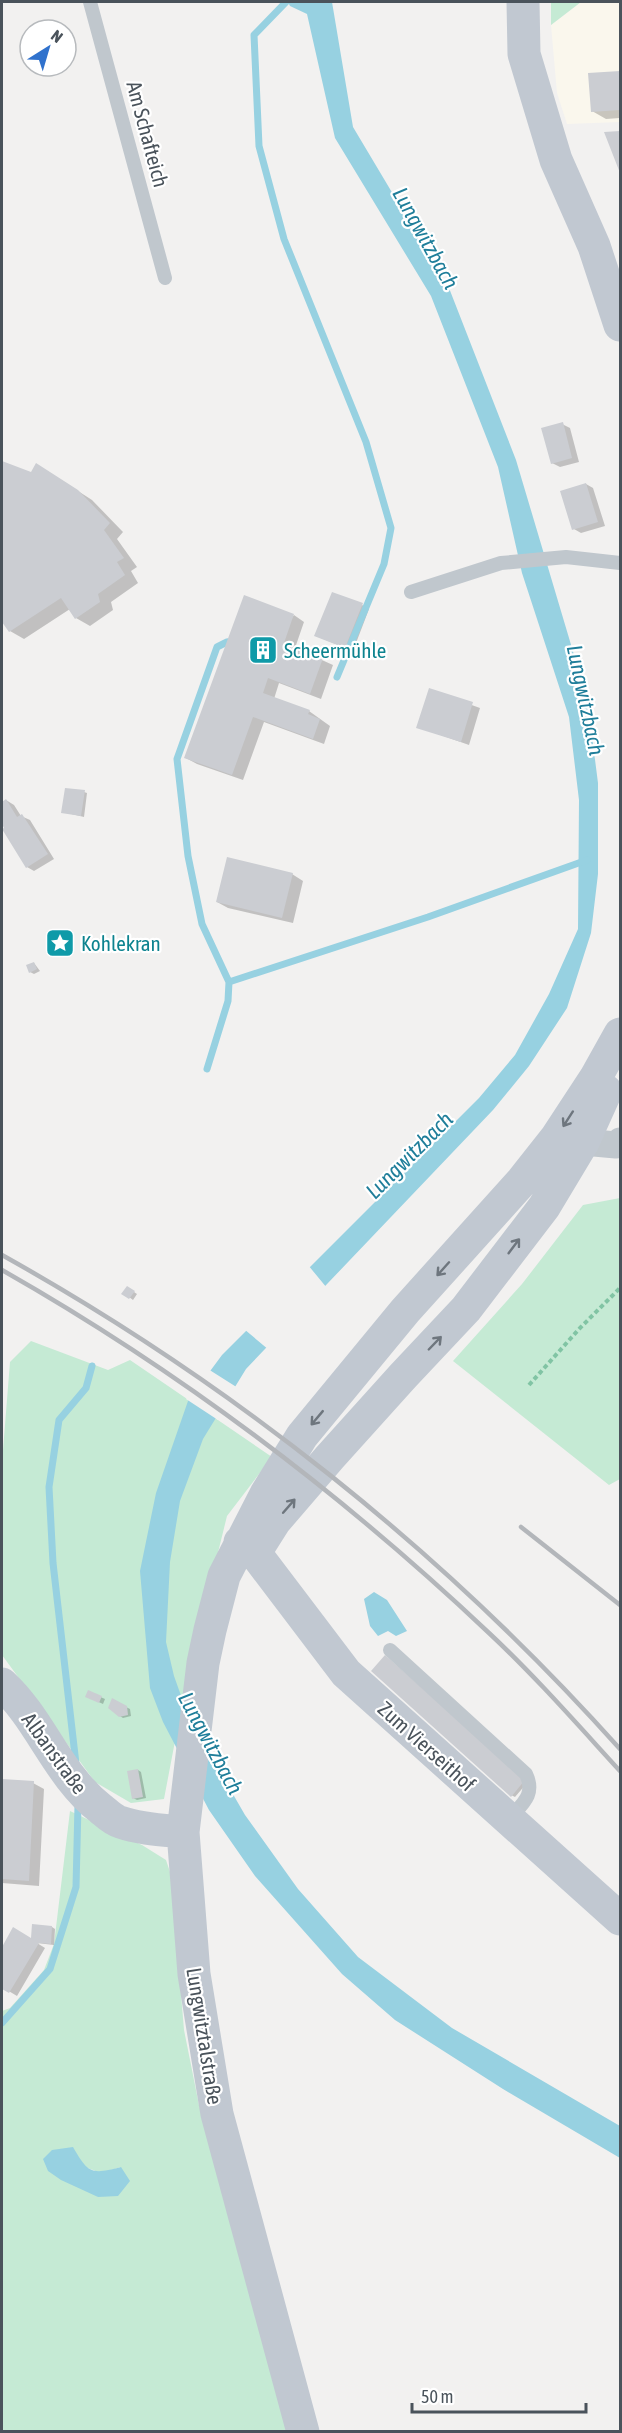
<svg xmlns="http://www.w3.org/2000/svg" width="622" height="2433" font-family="'Asap Condensed',sans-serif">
<rect width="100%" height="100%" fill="#f2f1f0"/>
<!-- commercial -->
<path fill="#faf7ed" d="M581,2H620V122L567,124L557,93L551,25Z"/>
<!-- green -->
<path fill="#c5ead4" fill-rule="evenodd" d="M551,2H581L551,25Z
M620,1198V1479L609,1485L453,1361L522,1284L583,1205Z
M31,1341L108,1370L130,1360L272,1457L227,1516L187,1678L164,1799L131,1803L95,1782L2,1655L3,1450L10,1362Z
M70,1811L142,1845L166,1860L171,1875L184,2030L199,2105L288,2431H2V2011L10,2008L44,1970L54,1944ZM85,2167L101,2173L121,2167L98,2197Z"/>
<!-- water -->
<path fill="#97d1e1" d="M288,2H332L353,127L449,288L516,460L583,685L592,736L598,783V874L591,933L567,1008L529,1066L493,1110L246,1369L203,1439L180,1501L170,1562L166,1642L174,1676L189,1718L245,1815L298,1889L358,1957L452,2028L620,2126V2158L503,2089L395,2020L342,1974L255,1876L209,1810L163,1722L150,1688L140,1571L156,1493L188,1401L222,1355L479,1098L515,1055L549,994L578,929L579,800L569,717L522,573L498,467L431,296L335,138L307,14L290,6Z
M374,1592L387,1600L407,1631L396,1636L388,1631L378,1636L370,1626L364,1599Z
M73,2147C88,2173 91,2175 121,2167L130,2181L118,2196L98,2197L61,2180L48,2171L43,2159L52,2150Z"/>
<!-- pier -->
<path fill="#f2f1f0" d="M308,1265L327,1288L269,1350L244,1329Z
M208,1369L238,1388L218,1420L186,1399Z"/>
<!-- shadow -->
<path fill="#0003" d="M620,73V118L606,119L592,111L590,75Z
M562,424L570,428L579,462L560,467L552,463Z
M2,464L32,473H50L92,500L123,532L117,539L137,567L131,571L138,583L111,602L113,610L90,626L76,618L70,609L24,639L10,631L2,619Z
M586,484L593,488L605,526L581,533L574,529Z
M362,605L369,609L353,651L316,636Z
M294,615L304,622L295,648L333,665L321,699L279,683L274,699L309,711L330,726L324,744L264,722L243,780L197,764L186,758Z
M430,690L480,708L469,745L418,727Z
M84,792L87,793L84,817L63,812Z
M6,800L14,805L21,816L30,820L54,859L34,871L27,867L2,821V803Z
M292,874L303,881L293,923L228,908L217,902Z
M34,963L40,971L34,974L30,972Z
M128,1288L137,1294L133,1300L124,1293Z
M389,1659L527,1783L515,1797L511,1795Z
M89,1692L105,1699L103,1704L90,1698Z
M112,1700L130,1709L131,1716L123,1718L120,1716Z
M138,1770L141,1772L146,1798L137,1800L133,1798Z
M2,1781L33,1783L44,1789L39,1886L2,1883Z
M52,1927L55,1929L54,1945L37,1943L45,1948L17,1996L2,1987V1949L13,1929L32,1940Z"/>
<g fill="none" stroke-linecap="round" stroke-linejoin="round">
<!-- stream -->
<path stroke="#97d1e1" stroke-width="7" d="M286,2L254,35L259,146L284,239L366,442L391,528L384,564L337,677
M229,982L428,917L587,860
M207,1069L228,1001L229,982L202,924L188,856L177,759L217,647L227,642
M76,1764L53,1563L49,1487L59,1420L86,1388L92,1366
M2,2023L50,1969L76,1887L78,1805"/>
</g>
<!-- building -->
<path fill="#cbcdd2" d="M620,71V110L591,112L588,73Z
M620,131V173L604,132Z
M563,422L572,458L551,464L541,428Z
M2,461L31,472L36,463L78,490L110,523L104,530L124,558L117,562L125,575L98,594L100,602L75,619L61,598L9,632L2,622Z
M586,483L598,522L572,530L560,491Z
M332,592L363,603L345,648L314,636Z
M244,595L294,614L284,643L323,658L310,694L268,678L263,693L310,710L308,714L320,719L313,739L253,717L232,775L184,758Z
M429,688L473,702L461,742L416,728Z
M65,788L85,790L81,816L61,813Z
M6,799L17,817L22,814L48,854L26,868L2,829L4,828L2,824V802Z
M227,857L293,873L282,918L216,902Z
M34,962L37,969L29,973L26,965Z
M127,1286L135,1291L129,1299L121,1294Z
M385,1655L525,1780L511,1797L371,1671Z
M88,1690L102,1696L99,1703L85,1697Z
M112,1698L127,1706L128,1715L119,1717L108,1708Z
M138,1769L143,1797L132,1799L127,1771Z
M2,1779L34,1781L29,1881L2,1879Z
M32,1924L52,1926L51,1944L39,1943L9,1993L2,1989V1947L13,1927L31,1938Z"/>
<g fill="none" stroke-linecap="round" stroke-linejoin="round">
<!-- path -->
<path stroke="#81c4a4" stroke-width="4" stroke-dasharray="4.5 3" stroke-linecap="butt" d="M529,1385L580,1328L620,1288"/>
<!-- lane -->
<path stroke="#c0c7cd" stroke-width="14" d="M90,2L165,278
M411,592L501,563L566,557L620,563
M390,1650L526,1774C536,1795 522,1804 509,1819"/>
<!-- street -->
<path stroke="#c0c7cd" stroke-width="27" d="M583,1142L616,1145L620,1141"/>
<!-- secondary -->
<path stroke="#c1c8d1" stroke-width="33" d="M523,2L524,54L556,160L594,246L620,325
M240,1542L255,1553L346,1673L620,1919
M256,1551L275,1521L330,1457L403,1376L466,1309L544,1207L583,1142L606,1091
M2,1684C41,1720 58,1776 101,1809C107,1814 113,1820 120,1822C140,1829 162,1830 183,1832
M303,2432L217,2114L194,1974L183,1832L203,1663L210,1630L224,1576L266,1494L302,1436L405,1311L522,1181L556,1138L596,1077L620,1034"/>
<!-- rail -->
<path stroke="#b3b6ba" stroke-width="4.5" d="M2,1255C233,1384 443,1551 620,1749
M2,1270C178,1370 341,1493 489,1633C535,1676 577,1724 620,1771
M521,1527L620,1605"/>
</g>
<!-- one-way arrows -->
<defs><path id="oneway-shaft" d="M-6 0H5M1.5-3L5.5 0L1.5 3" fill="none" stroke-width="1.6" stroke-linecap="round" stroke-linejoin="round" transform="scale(1.5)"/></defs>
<g stroke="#6e767e">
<use href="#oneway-shaft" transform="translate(568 1119) rotate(123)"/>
<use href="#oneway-shaft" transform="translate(514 1246) rotate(-53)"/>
<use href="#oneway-shaft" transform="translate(443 1269) rotate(132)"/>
<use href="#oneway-shaft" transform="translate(435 1343) rotate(-46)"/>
<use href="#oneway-shaft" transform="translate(317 1418) rotate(130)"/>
<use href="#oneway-shaft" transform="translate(289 1506) rotate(-49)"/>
</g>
<!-- icons -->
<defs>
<g id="building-square" transform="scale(1.5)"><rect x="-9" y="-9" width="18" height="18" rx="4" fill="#0f9aa8" stroke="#fff"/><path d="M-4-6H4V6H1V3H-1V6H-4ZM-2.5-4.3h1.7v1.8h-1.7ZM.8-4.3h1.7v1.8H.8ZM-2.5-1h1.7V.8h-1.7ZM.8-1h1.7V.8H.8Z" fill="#fff"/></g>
<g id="sight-square" transform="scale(1.5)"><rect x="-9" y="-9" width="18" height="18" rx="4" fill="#0f9aa8" stroke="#fff"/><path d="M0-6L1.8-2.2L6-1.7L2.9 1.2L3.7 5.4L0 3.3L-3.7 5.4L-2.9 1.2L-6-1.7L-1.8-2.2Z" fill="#fff"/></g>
</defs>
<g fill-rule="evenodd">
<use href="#building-square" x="263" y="650"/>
<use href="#sight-square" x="60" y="943"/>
</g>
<g text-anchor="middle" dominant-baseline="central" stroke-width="4.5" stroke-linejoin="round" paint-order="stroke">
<!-- street labels -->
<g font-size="21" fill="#4a535b" stroke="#fff">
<text transform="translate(148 134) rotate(75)">Am Schafteich</text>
<text transform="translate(427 1746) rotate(42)">Zum Vierseithof</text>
<text transform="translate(55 1753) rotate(54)">Albanstraße</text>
<text transform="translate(205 2036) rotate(81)">Lungwitztalstraße</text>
</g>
<!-- culture labels -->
<g font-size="21" fill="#0d838f" stroke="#fff" text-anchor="start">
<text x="284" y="650">Scheermühle</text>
<text x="81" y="943">Kohlekran</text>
</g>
<!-- water labels -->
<g font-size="22" font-style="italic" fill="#1f7e9a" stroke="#fff">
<text transform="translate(426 238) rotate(61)">Lungwitzbach</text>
<text transform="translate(586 700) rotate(78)">Lungwitzbach</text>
<text transform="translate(409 1155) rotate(-45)">Lungwitzbach</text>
<text transform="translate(211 1743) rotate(62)">Lungwitzbach</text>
</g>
</g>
<!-- border -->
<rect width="622" height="2433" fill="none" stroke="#4a535b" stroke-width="6"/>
<!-- north arrow -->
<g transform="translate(48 48) rotate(37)"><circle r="28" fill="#ffffff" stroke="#b7babd" stroke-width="1.5"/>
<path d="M0-4.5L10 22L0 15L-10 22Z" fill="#3072cd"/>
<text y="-9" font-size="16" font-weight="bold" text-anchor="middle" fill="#4a535b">N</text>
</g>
<!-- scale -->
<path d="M412 2403v9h174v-9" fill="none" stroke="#4a535b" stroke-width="3"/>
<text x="421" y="2403" font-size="18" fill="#4a535b" stroke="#ffffff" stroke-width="4.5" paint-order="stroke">50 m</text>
</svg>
